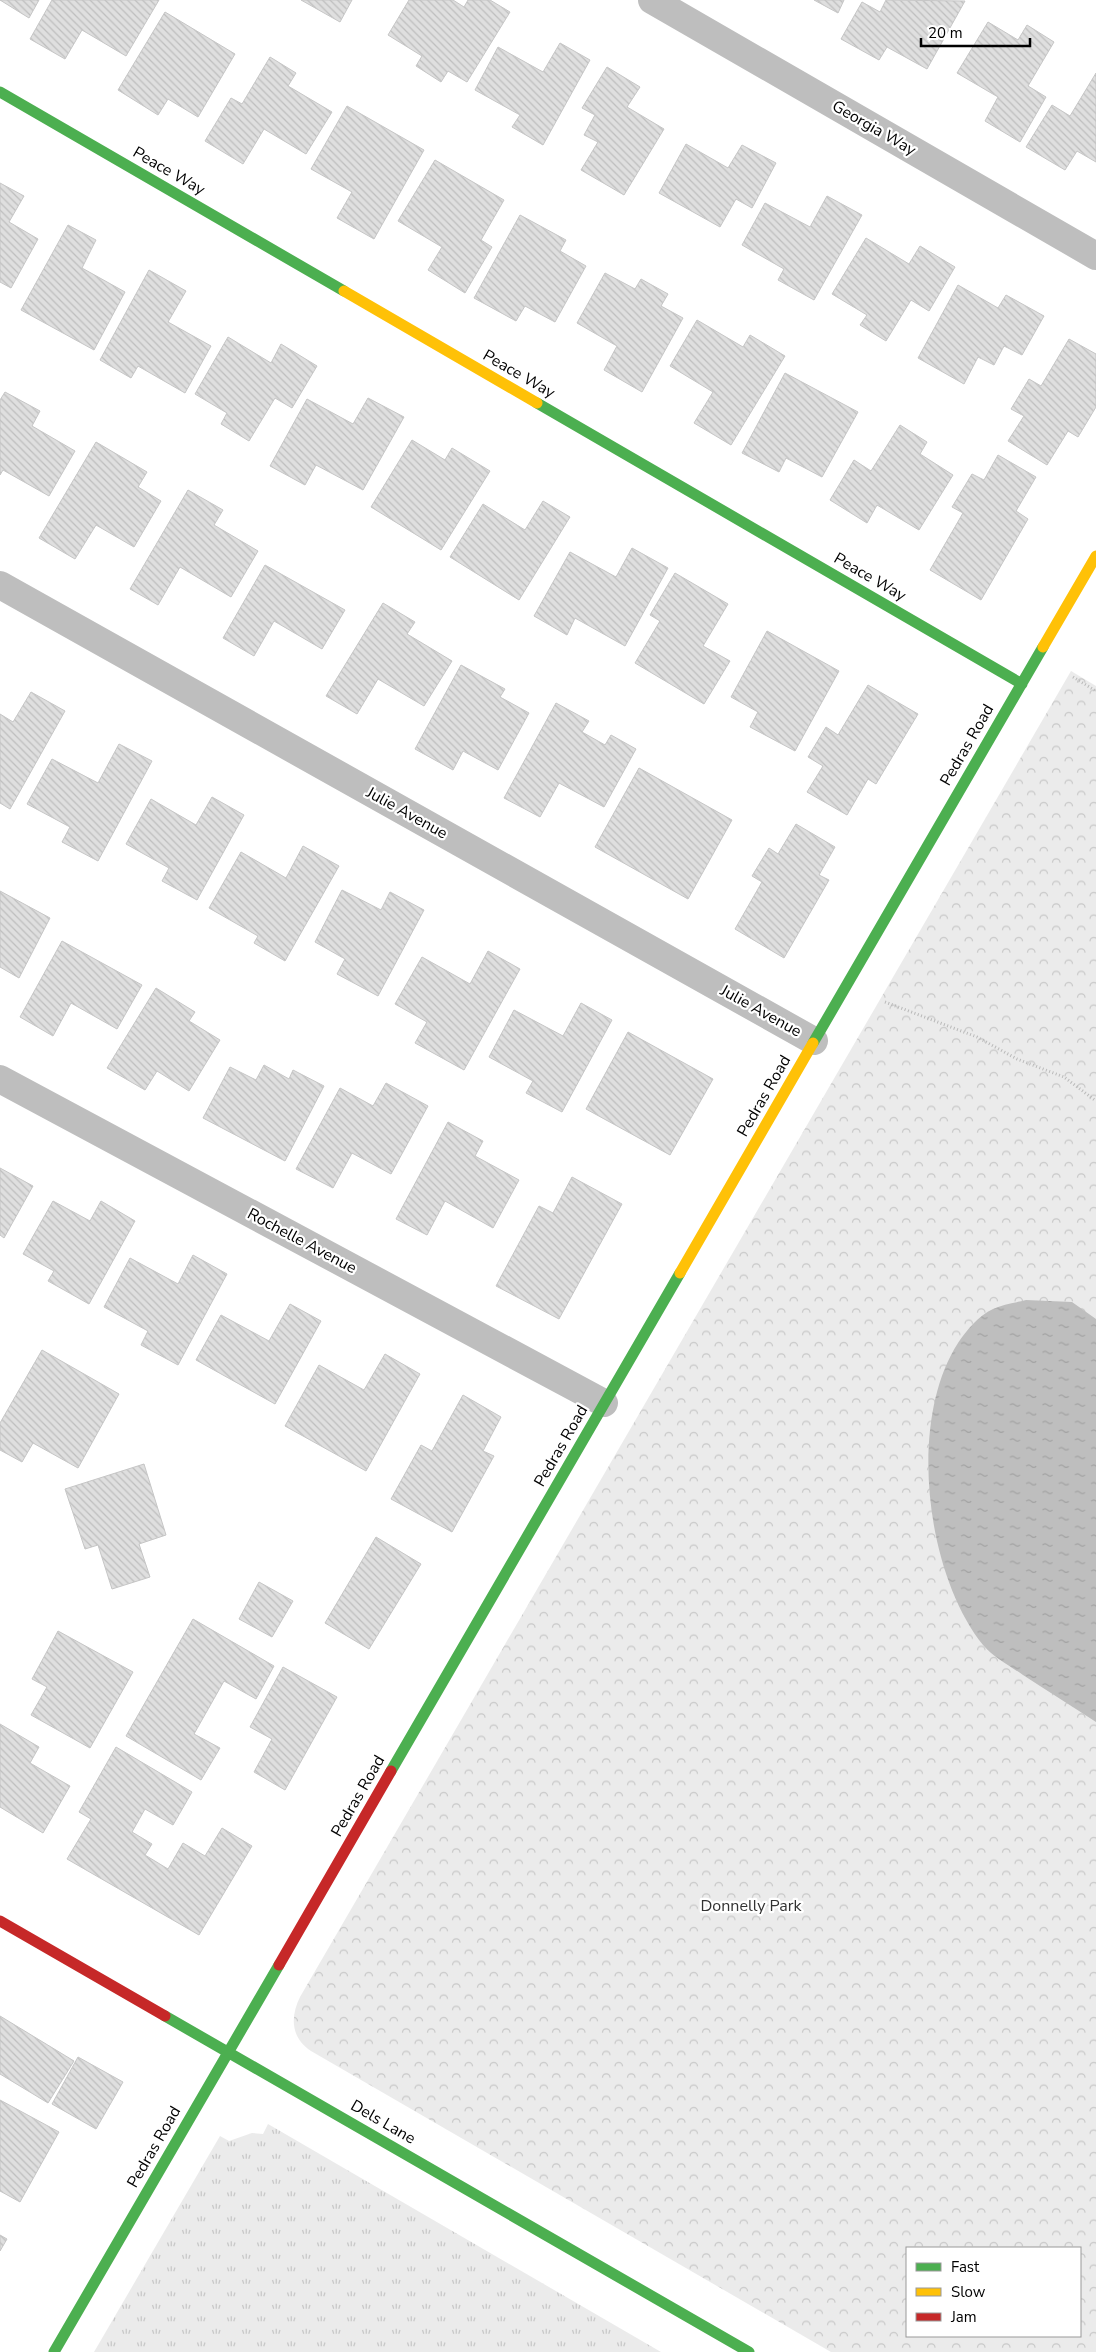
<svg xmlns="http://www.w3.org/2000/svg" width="1096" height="2352" font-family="'Nunito Sans',sans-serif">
<defs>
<pattern id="grass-tufts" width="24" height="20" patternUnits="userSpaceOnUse" patternTransform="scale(1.25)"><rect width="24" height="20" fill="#ebebeb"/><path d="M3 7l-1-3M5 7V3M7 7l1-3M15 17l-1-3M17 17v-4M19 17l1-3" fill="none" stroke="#c8c8c8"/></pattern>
<pattern id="park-crowns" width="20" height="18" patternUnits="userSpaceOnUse" patternTransform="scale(1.25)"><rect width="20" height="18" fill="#ebebeb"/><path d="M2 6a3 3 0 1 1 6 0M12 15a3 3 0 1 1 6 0" fill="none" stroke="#c8c8c8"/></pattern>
<pattern id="water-ripples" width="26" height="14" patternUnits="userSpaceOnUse" patternTransform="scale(1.25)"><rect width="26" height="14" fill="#bebebe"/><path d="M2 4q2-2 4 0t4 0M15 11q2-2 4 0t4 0" fill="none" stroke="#a2a2a2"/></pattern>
<pattern id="building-back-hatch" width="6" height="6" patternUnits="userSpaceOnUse" patternTransform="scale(1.25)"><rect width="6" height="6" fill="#dfdfdf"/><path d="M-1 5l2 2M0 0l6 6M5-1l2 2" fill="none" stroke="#bebebe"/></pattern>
</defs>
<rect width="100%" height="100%" fill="#fff"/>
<!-- grass -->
<path fill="url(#grass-tufts)" d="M268,2124L661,2352H94L220,2136L229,2141L252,2133L263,2134Z"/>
<!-- park -->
<path fill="url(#park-crowns)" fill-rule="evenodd" d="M1071,671L1096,686V2352H831L311,2051C291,2038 290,2017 300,1997ZM907,2248H1080V2336H907Z"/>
<!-- water -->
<path fill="url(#water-ripples)" d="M1026,1300L1072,1302L1096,1319V1722C1072,1706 1047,1691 1023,1675C1010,1666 993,1657 983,1645C926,1574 907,1422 958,1343C966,1331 979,1315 993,1309C1003,1304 1015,1303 1026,1300Z"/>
<!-- building -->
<path fill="url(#building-back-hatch)" stroke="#c6c6c6" d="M0,0H39L29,18Z
M52,0H159L126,56L82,30L65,59L30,39Z
M301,0H352L340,22Z
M409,0H453L464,7L468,0H490L510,12L467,82L448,71L441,82L416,66L422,56L388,35Z
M814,0H844L838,13Z
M886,0L965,1L927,69L887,47L879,60L841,39L862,2L880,12Z
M165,12L235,54L198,117L168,99L158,115L118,90Z
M988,22L1018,40L1027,25L1054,42L1028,86L1046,97L1020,142L985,121L998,97L957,73Z
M560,43L590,60L543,145L512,127L520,115L475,90L498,47L543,72Z
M270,57L296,73L288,86L332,112L306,154L264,129L243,164L205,141L231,98L242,104Z
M607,67L640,87L627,107L664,129L624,195L581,170L598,142L584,135L595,115L582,108Z
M1096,73V162L1077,151L1065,170L1026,147L1052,105L1070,116Z
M347,106L424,150L374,239L337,218L352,192L311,169Z
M686,144L728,168L742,145L776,163L752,208L736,199L720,227L659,193Z
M435,160L504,200L481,240L492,247L465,293L428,270L442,247L398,221Z
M0,183L24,196L9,222L38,239L11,288L0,282Z
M827,196L862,215L814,300L778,280L784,269L742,245L765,203L810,227Z
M520,215L566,240L560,251L586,266L555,322L525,306L516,321L474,298Z
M68,225L96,240L82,268L125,292L94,350L21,310Z
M866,238L909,264L920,246L955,267L929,311L911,300L886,341L860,325L867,315L832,294Z
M149,270L186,291L168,322L211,346L185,393L138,366L131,378L100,360Z
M605,273L635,289L641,279L668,294L661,306L683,318L642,392L604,370L617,346L577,323Z
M958,285L998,308L1006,295L1044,316L1022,355L1004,346L994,365L978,357L964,384L918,358Z
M697,320L743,347L750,335L785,356L731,445L694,423L713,392L670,366Z
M228,337L271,363L281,344L317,366L292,408L275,398L249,441L221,424L227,413L195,394Z
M1069,339L1096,354V407L1078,437L1068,431L1047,465L1008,441L1024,416L1011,409L1029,379L1041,386Z
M785,373L858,412L822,477L786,458L779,472L742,453Z
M5,392L40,411L32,426L75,451L49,496L3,470L0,475V400Z
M368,398L404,417L363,490L316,465L305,485L270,466L307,399L353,424Z
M900,425L927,442L920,454L953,475L919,530L877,505L867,523L830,500L854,460L871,471Z
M412,440L445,460L452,448L490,471L441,550L371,507Z
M96,442L147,472L138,487L161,501L134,547L96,525L75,559L39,538Z
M998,455L1036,477L1016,511L1028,519L981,600L930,570L963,513L952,507L972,474L984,480Z
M188,490L223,510L214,525L258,551L231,597L180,567L158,605L130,589Z
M543,501L570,517L519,600L450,557L483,504L525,530Z
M632,548L668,568L625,646L575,618L567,635L534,616L570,552L616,577Z
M265,565L345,610L322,649L274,621L254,656L223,638Z
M675,573L728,604L703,646L730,661L704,704L635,663L660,621L650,615Z
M383,603L415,622L407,634L452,661L424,706L378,679L357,714L326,696Z
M767,631L839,671L795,751L750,727L758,712L731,697Z
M461,665L505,689L500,697L529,713L498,770L463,751L453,770L415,749Z
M868,685L918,714L876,784L868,779L847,815L807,792L823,766L808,757L826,727L838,735Z
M31,692L65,711L10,809L0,803V714L13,722Z
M556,703L589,721L582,732L605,745L611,735L636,749L604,807L559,783L540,817L504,798Z
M119,744L152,761L98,861L62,842L70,827L27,804L52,759L98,783Z
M639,768L732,820L688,899L595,847Z
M212,797L244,815L197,900L162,881L169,868L126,844L151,799L196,825Z
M796,824L835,847L819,875L829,880L784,958L735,929L762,882L752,876L769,848L778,854Z
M303,846L339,866L285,961L254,943L258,936L209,908L241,852L286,878Z
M342,890L381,910L390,892L424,910L378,996L337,974L345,959L315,942Z
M0,891L50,918L19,978L0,967Z
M62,941L142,985L117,1029L71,1003L53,1036L20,1017Z
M488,951L520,969L464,1070L415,1043L427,1022L395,1004L422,957L470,984Z
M156,988L195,1012L189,1021L220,1040L189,1091L157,1071L145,1090L107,1068Z
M581,1003L612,1020L562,1112L526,1093L533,1081L489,1057L514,1010L563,1036Z
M628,1032L713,1079L670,1155L586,1109Z
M264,1065L289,1079L293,1070L324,1086L285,1161L203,1118L230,1067L256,1080Z
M386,1083L428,1106L391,1174L352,1153L333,1188L296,1169L340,1088L373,1106Z
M448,1122L483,1141L475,1156L519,1180L493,1228L445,1201L427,1235L396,1219Z
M0,1168L33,1186L4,1238L0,1235Z
M572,1177L622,1204L559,1319L496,1286L539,1206L553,1213Z
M53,1201L90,1221L101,1201L135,1221L89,1304L48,1281L54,1271L23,1254Z
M193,1255L227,1274L178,1365L141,1345L148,1331L104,1307L130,1258L178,1284Z
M290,1304L321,1321L275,1404L196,1360L221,1315L269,1341Z
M42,1350L119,1394L78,1468L33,1443L22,1462L0,1450V1423Z
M385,1354L420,1374L366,1471L285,1426L319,1365L364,1390Z
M463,1395L501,1417L483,1451L494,1456L452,1532L391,1499L421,1445L432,1451Z
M144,1464L166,1535L139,1544L150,1577L112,1589L98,1545L85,1549L65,1489Z
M376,1537L421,1564L369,1649L325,1623Z
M259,1582L293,1601L272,1637L239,1619Z
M193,1619L274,1666L256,1699L224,1681L194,1734L220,1748L201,1780L126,1736Z
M58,1631L133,1672L90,1748L31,1715L47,1687L32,1679Z
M283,1667L337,1697L285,1790L254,1772L272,1739L250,1727Z
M0,1724L39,1747L30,1763L70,1786L43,1833L0,1807Z
M116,1747L192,1792L173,1825L145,1809L132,1832L152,1844L145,1855L168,1869L183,1843L205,1856L222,1828L252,1846L199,1935L67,1859L91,1819L79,1812Z
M0,2016L74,2061L48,2103L0,2074Z
M78,2057L123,2082L96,2129L52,2104Z
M0,2100L59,2132L20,2202L0,2191Z
M0,2235L7,2239L0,2251Z"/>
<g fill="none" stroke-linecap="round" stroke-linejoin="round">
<!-- path -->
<path stroke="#b9b9b9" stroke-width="3" stroke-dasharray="1 2.5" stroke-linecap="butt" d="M1073,677L1096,691
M885,1002L977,1037L1017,1059L1064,1077L1096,1101"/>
<!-- street -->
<path stroke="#bebebe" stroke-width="28" d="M652,0L1096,256
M0,585L814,1041
M0,1079L604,1403"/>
<!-- fast -->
<path stroke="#4caf50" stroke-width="11" d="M0,92L344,291
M537,403L1022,684
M813,1043L1043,647
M391,1771L680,1273
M165,2016L749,2352
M54,2352L279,1965"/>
<!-- slow -->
<path stroke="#ffc107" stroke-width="11" d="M344,291L537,403
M1043,647L1096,556
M680,1273L813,1043"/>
<!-- jam -->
<path stroke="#c62828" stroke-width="11" d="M0,1921L165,2016
M279,1965L391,1771"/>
</g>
<g text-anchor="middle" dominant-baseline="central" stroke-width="4.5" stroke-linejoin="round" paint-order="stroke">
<!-- street labels -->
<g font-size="16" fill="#000" stroke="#fff">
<text transform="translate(874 128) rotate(30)">Georgia Way</text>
<text transform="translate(169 171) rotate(30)">Peace Way</text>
<text transform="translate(519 374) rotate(30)">Peace Way</text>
<text transform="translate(870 577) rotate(30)">Peace Way</text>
<text transform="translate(967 745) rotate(-60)">Pedras Road</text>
<text transform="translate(407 813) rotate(29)">Julie Avenue</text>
<text transform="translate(761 1011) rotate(29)">Julie Avenue</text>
<text transform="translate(764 1096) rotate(-60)">Pedras Road</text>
<text transform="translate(302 1241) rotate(28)">Rochelle Avenue</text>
<text transform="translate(561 1446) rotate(-60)">Pedras Road</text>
<text transform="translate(358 1796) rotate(-60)">Pedras Road</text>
<text transform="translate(383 2122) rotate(30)">Dels Lane</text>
<text transform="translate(154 2147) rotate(-60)">Pedras Road</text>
</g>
<!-- park labels -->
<g font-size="16" fill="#323232" stroke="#fff">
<text x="751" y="1906">Donnelly Park</text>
</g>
</g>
<!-- legend -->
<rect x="906" y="2247" width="175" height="90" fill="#ffffff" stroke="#999999"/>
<rect x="916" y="2263" width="25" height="8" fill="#4caf50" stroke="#999999"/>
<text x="951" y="2272" font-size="15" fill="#000000">Fast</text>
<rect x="916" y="2288" width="25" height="8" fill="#ffc107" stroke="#999999"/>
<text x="951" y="2297" font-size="15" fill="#000000">Slow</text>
<rect x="916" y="2313" width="25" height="8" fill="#c62828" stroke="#999999"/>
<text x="951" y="2322" font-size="15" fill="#000000">Jam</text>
<!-- scale -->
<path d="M921 38v8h109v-8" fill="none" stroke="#000000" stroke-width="2.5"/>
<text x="928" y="38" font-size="15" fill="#000000" stroke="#ffffff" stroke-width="4" paint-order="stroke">20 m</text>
</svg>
